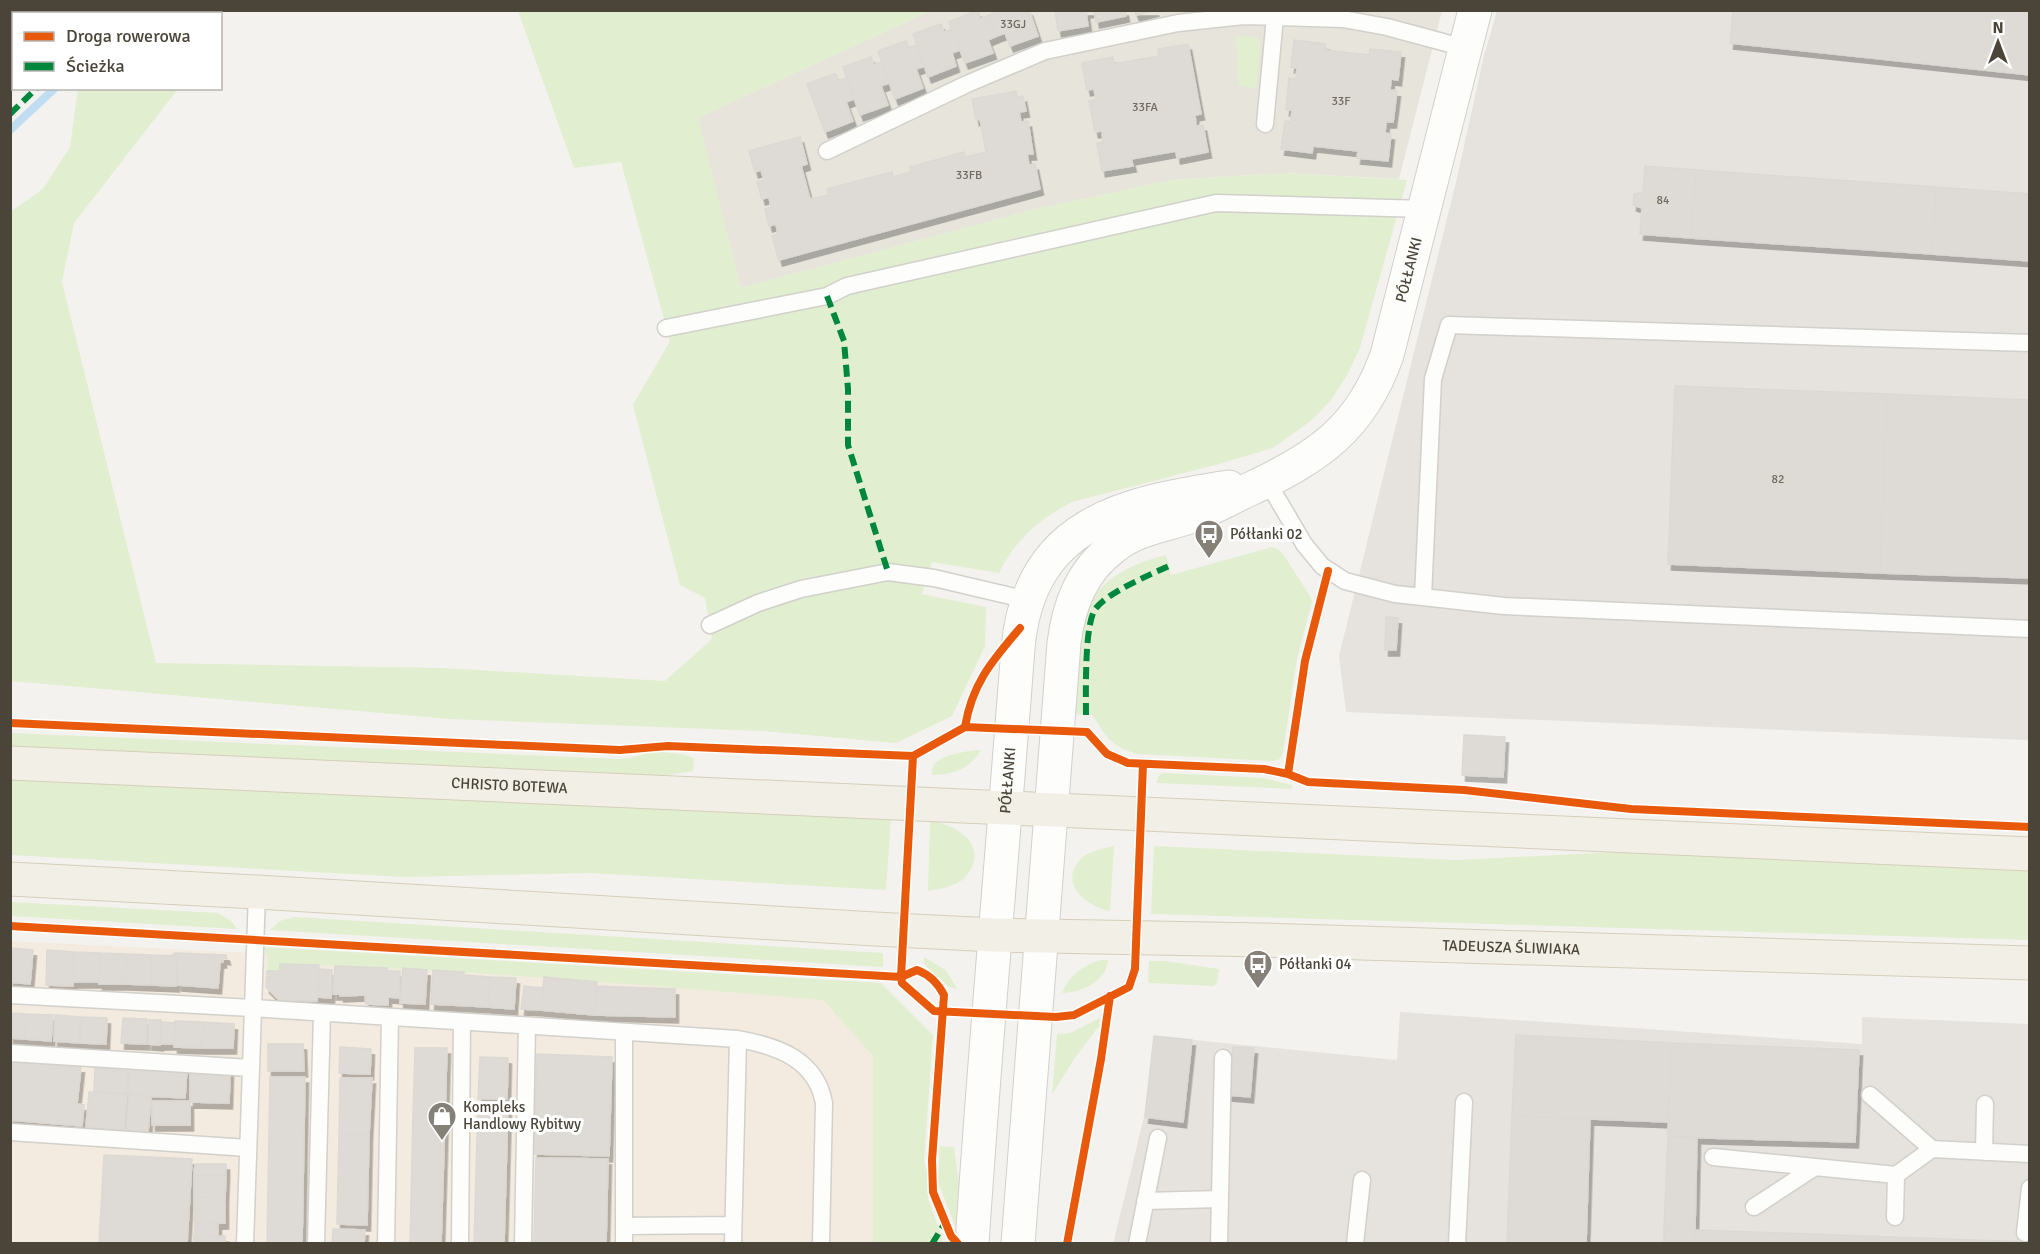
<svg xmlns="http://www.w3.org/2000/svg" width="2040" height="1254" font-family="Signika,sans-serif">
<defs>
<filter id="shadow"><feDropShadow dx="3.5" dy="6" stdDeviation="0" flood-color="#0004"/></filter>
</defs>
<rect width="100%" height="100%" fill="#f4f2ee"/>
<!-- residential -->
<path fill="#e7e4dc" d="M930,11H1442L1399,179L1286,173L1172,180L1032,210L741,288L697,118Z"/>
<!-- commercial -->
<path fill="#f3ebdf" d="M10,941L513,966L823,1000L873,1056V1243H11Z"/>
<!-- industrial -->
<path fill="#e6e2de" d="M1497,11H2029V740L1346,712L1339,656L1456,182L1484,56Z
M1400,1012L1862,1044V1017L2029,1024V1243L1113,1244L1144,1117L1154,1036L1397,1060Z"/>
<!-- green -->
<path fill="#e1eecf" d="M21,11H215L214,14H23Z
M518,11H930L698,118L741,288L1032,210L1172,180L1286,173L1407,180L1360,348L1347,375L1331,400L1312,420L1273,448L1219,464L1072,502C1039,519 1015,540 999,573L932,562L922,594L986,607L985,646L952,716L896,743L762,731L450,719L11,681L10,212L43,189L70,147L78,89H178L74,223L62,282L156,663L443,668L665,681L712,639L705,598L680,585L633,405L670,341L621,162L574,168Z
M1234,36L1258,37L1260,47L1256,88L1239,86L1236,61L1238,59Z
M1272,547L1278,549L1283,554L1310,596L1312,602L1297,658L1283,752L1280,759L1274,761L1138,754C1111,747 1107,737 1092,715L1075,714C1081,630 1070,579 1166,555L1171,575Z
M11,733L618,759C629,759 637,756 647,753C656,751 688,753 694,759L693,771L661,776L11,747Z
M981,750C970,769 953,775 932,775C932,772 932,768 934,765C939,755 971,750 981,750Z
M1162,773L1263,778L1292,785V789L1157,783L1158,777Z
M11,778L891,818L886,890L589,873L403,877L11,855Z
M930,821C956,824 990,845 967,875C959,886 941,889 928,891Z
M1114,846L1110,911C1088,907 1059,885 1079,861C1087,851 1102,849 1114,846Z
M1154,846L1457,860L1636,851L2029,870V940L1151,914Z
M10,902L218,913L231,921L237,929L11,916Z
M294,917L883,953V967L270,930L280,921Z
M265,947L881,983L933,1035L924,1161L929,1178L928,1199L941,1234L943,1243H873V1056L823,1000C642,985 462,969 281,964L280,971H267L268,955L265,954Z
M924,957L946,970L957,989L949,987L927,967L924,963Z
M1101,960H1108C1107,981 1081,993 1062,993C1069,975 1083,965 1101,960Z
M1149,961H1165L1219,969L1217,983L1214,986L1150,983L1148,982Z
M1100,1018L1099,1026L1074,1059L1052,1095L1057,1034L1070,1033Z
M940,1146L954,1147L960,1192L957,1231L938,1182Z"/>
<g fill="none" stroke-linecap="round" stroke-linejoin="round">
<!-- stream -->
<path stroke="#c0ddf1" stroke-width="8" d="M131,14L134,10
M10,130L55,88"/>
</g>
<!-- building -->
<path fill="#dedbd6" stroke="#dcd9d4" stroke-width="1.5" filter="url(#shadow)" d="M997,10H1029L1038,36L1010,46L1005,33L997,36L989,15L997,12Z
M1055,10H1094V11L1086,12L1088,26L1058,31Z
M1125,10L1126,16L1096,22L1094,10Z
M1134,10H1156L1136,15Z
M1733,10H2030V75L1730,43Z
M976,11H978L980,19L989,15L997,36L988,40L993,53L965,63L949,22Z
M941,24L944,32L952,29L960,50L952,53L956,66L928,77L913,34Z
M1294,40L1326,44L1325,50L1369,55L1370,49L1401,52L1398,80L1391,79L1390,90L1397,91L1393,122H1386L1385,133L1391,134L1388,161L1357,158L1358,151L1313,146L1312,153L1281,149L1285,121L1291,122L1292,110H1286L1289,78L1296,79L1297,68L1291,67Z
M906,41L909,48L917,45L925,66L916,69L923,88L895,99L878,51Z
M1188,44L1201,114L1195,115L1196,126L1203,125L1208,152L1177,158L1176,151L1131,159L1133,166L1102,171L1097,143L1103,142L1102,131L1095,132L1089,101L1096,100L1094,89L1087,90L1082,63L1113,57L1114,64L1141,59L1159,56L1158,49Z
M871,57L874,65L882,62L889,83L881,86L888,105L860,115L843,67Z
M834,74H836L838,81L846,78L854,99L846,102L853,121L825,132L807,84Z
M1016,91L1017,97L1023,96L1026,111L1019,112L1021,122L1028,121L1033,154H1027L1029,165L1035,164L1040,189L779,260L772,236L778,234L776,224L769,226L765,209L771,207L769,197L762,199L757,182L764,180L761,170L755,172L749,151L800,137L807,164L801,166L810,199L829,195L827,189L892,172L893,177L911,172L910,167L964,152L965,157L986,152L980,119L976,120L972,99Z
M1645,166L1696,170L1691,238L1640,234L1642,208L1633,205L1634,194L1643,192Z
M1696,170L1936,187L1932,254L1691,238Z
M1936,187L2030,194V261L1932,254Z
M1675,386L1887,394L1880,573L1668,564Z
M1887,394L2030,400V578L1880,573Z
M1386,617L1398,618L1396,650H1385Z
M1464,735L1505,737L1503,777L1462,775Z
M10,948L33,950L30,984L10,982Z
M47,950L74,952L73,986L46,985Z
M74,952L100,953L99,982H73Z
M100,953L126,954L125,984H99Z
M175,953L226,955L227,959L223,958V962H220L218,988L178,985L177,956L172,955Z
M126,954L151,955V985L125,984Z
M151,955L177,956L176,986L151,985Z
M280,964L319,965L317,1001L279,1000L266,987L267,971H280Z
M335,966L387,968V971H400L399,998L388,997V1005L366,1004L365,995L340,996V994H333Z
M403,968L427,970L425,1004L400,1003Z
M319,969L332,970L331,998L318,997Z
M433,970L464,972V975L490,977L488,1007L431,1004Z
M490,977L516,978L514,1009L488,1007Z
M544,977L597,982L594,1015L541,1010Z
M524,986L543,988L541,1010L521,1009Z
M597,986L675,989V1017L594,1015Z
M10,1013L27,1014L25,1039L10,1038Z
M27,1014L53,1015L51,1041L25,1039Z
M55,1015L80,1017L79,1043L54,1041Z
M81,1017L107,1018L106,1044L80,1043Z
M123,1018L147,1019L146,1044L121,1043Z
M149,1020H161L160,1045L148,1044Z
M175,1021L203,1022L202,1048L174,1047Z
M162,1022L175,1023L174,1044H161Z
M203,1022L234,1024L233,1048H202Z
M1516,1035L1671,1043L1668,1122L1512,1116Z
M1154,1036L1192,1040L1183,1122L1145,1117Z
M1671,1043L1859,1050L1855,1142L1668,1137Z
M268,1044H303L304,1071H268Z
M340,1047L371,1049L370,1074L339,1073Z
M1233,1047L1254,1048L1250,1097L1228,1095Z
M415,1048H447L445,1115L413,1114Z
M537,1054L612,1057L609,1156L534,1154Z
M480,1057L508,1058L507,1099H478Z
M10,1061L81,1067L77,1104L84,1105L82,1126L10,1120Z
M130,1065L187,1068L185,1098L128,1095Z
M95,1066L128,1067L127,1093L94,1092Z
M190,1070L230,1071L229,1103L190,1102Z
M270,1077H305L302,1244H267Z
M340,1078H372L369,1135L339,1134Z
M89,1092L127,1095L124,1130L86,1127Z
M129,1095L151,1097L148,1132L126,1130Z
M152,1101H190V1125H152Z
M478,1102L508,1103L504,1244H474Z
M413,1114L445,1115L441,1244H410Z
M1512,1116L1590,1119L1586,1244H1507Z
M339,1134L369,1135L367,1225L337,1224Z
M1668,1137H1697L1695,1230L1664,1229Z
M104,1155L192,1159L187,1244H99Z
M536,1158L608,1159L606,1244H534Z
M195,1164H226V1175H194Z
M194,1175H226L225,1198L194,1197Z
M194,1197L225,1198V1223L195,1224Z
M195,1224H218V1236L194,1237Z
M333,1229L365,1230L364,1244H332Z
M1664,1229L1695,1230L1694,1244H1664Z
M1695,1230L2030,1242V1244H1694Z
M225,1236V1244H194V1237Z"/>
<g fill="none" stroke-linecap="round" stroke-linejoin="round">
<!-- service casing -->
<g stroke="#d2d0cb" stroke-width="19">
<path id="service" d="M1265,124L1275,17
M827,151L967,84L1045,51L1178,23L1244,16L1343,19L1387,27L1465,48
M666,328L827,296L847,286L1216,203L1424,209
M1267,481L1304,544L1322,566L1345,581L1395,594L1504,606L2030,629
M1423,597L1433,379L1449,325L2030,343
M710,625L758,603L801,589L888,572L934,578L1028,600
M10,995L252,1008L738,1039C777,1046 816,1059 824,1103L821,1244
M624,1033V1244
M10,1053L250,1068
M1870,1095L1932,1149
M10,1132L248,1148
M1984,1152L1985,1104
M1713,1157L1896,1175L1932,1149L2030,1154
M1145,1201L1220,1199
M1754,1207L1815,1167
M1895,1217L1896,1175
M624,1226L733,1225
M2025,1233L2030,1188
M245,1244L257,892
M316,1244L322,1013
M386,1244L390,1017
M460,1244L462,1022
M523,1244L527,1026
M733,1244L738,1039
M1137,1244L1158,1138
M1219,1244L1223,1058
M1355,1244L1362,1180
M1457,1244L1464,1102"/>
</g>
<!-- tertiary casing -->
<g stroke="#d2d0cb" stroke-width="35">
<g id="tertiary">
<path id="s1" d="M972,1244C985,1045 1003,847 1018,648C1029,523 1123,503 1229,487"/>
<path id="s2" d="M1018,1244L1064,643C1069,604 1082,570 1115,546C1137,528 1169,525 1195,515C1213,508 1231,498 1248,490C1317,458 1361,429 1387,355L1475,10"/>
</g>
</g>
<!-- primary casing -->
<g stroke="#d6cebb" stroke-width="35">
<g id="primary">
<path id="s3" d="M10,763L2030,854"/>
<path id="s4" d="M10,879L257,892L875,929L994,935L1263,940L2030,963"/>
</g>
</g>
<!-- service -->
<use href="#service" stroke="#fdfdfc" stroke-width="16"/>
<!-- tertiary -->
<use href="#tertiary" stroke="#fdfdfc" stroke-width="33"/>
<!-- primary -->
<use href="#primary" stroke="#f2efe6" stroke-width="33"/>
<!-- quiet -->
<path stroke="#00873e" stroke-width="6" stroke-dasharray="12 6" stroke-linecap="butt" d="M97,14L99,10
M10,114L37,88
M827,296L844,341L848,389V445L888,572
M1086,715C1086,694 1084,622 1096,608C1109,592 1149,575 1169,566
M932,1244L946,1221"/>
<!-- cycleway casing -->
<g stroke="#fff" stroke-width="11">
<path id="cycleway" d="M10,723L620,750L668,746L913,756L965,727L1087,732L1107,754L1128,763L1264,769L1288,774L1308,782L1464,790L1631,809L2030,827
M965,727C972,683 993,660 1020,628
M913,756L901,977L902,983L934,1011L1056,1017L1074,1015L1129,987L1135,969L1143,764
M1288,774L1305,661L1328,571
M10,926L901,977L917,970C930,975 938,983 944,995L932,1160L933,1192L951,1236L958,1244
M1067,1244L1101,1059L1110,996"/>
</g>
<!-- cycleway -->
<use href="#cycleway" stroke="#e8590c" stroke-width="8"/>
</g>
<!-- icons -->
<defs>
<g id="bus-pin" transform="scale(1.5)"><path d="M0 17L-7.5 6A9.5 9.5 0 1 1 7.5 6Z" fill="#868178" stroke="#fff"/><path d="M-5-6H5V4H4V6H2V4H-2V6H-4V4H-5ZM-3.5-4V0h7V-4ZM-3.5 1.2v1.5H-2V1.2ZM2 1.2v1.5H3.5V1.2Z" fill="#fff"/></g>
<g id="shop-pin" transform="scale(1.5)"><path d="M0 17L-7.5 6A9.5 9.5 0 1 1 7.5 6Z" fill="#868178" stroke="#fff"/><path d="M-5-2.5h2.3a2.7 3.5 0 0 1 5.4 0H5L5.5 6h-11ZM-1.5-2.5h3a1.5 2.3 0 0 0-3 0Z" fill="#fff"/></g>
</defs>
<g fill-rule="evenodd">
<use href="#bus-pin" x="1209" y="534"/>
<use href="#bus-pin" x="1258" y="964"/>
<use href="#shop-pin" x="442" y="1116"/>
</g>
<g text-anchor="middle" dominant-baseline="central" stroke-width="6" stroke-linejoin="round" paint-order="stroke">
<!-- number labels -->
<g font-size="12" fill="#706a61">
<text x="1013" y="24">33GJ</text>
<text x="1341" y="101">33F</text>
<text x="1145" y="107">33FA</text>
<text x="969" y="175">33FB</text>
<text x="1663" y="200">84</text>
<text x="1778" y="479">82</text>
</g>
<!-- street labels -->
<g font-size="15" fill="#4b4439" stroke="#fff">
<text stroke="none"><textPath href="#s2" startOffset="1149">PÓŁŁANKI</textPath></text>
<text stroke="none"><textPath href="#s1" startOffset="465">PÓŁŁANKI</textPath></text>
<text stroke="none"><textPath href="#s3" startOffset="500">CHRISTO BOTEWA</textPath></text>
<text stroke="none"><textPath href="#s4" startOffset="1503">TADEUSZA ŚLIWIAKA</textPath></text>
</g>
<!-- poi labels -->
<g font-size="15" fill="#4b4439" stroke="#fff" text-anchor="start">
<text x="1230" y="534">Półłanki 02</text>
<text x="1279" y="964">Półłanki 04</text>
<text x="463" y="1107">Kompleks<tspan x="463" dy="17">Handlowy Rybitwy</tspan></text>
</g>
</g>
<!-- border -->
<rect width="2040" height="1254" fill="none" stroke="#4b4439" stroke-width="24"/>
<!-- legend -->
<rect x="12" y="12" width="210" height="78" fill="#ffffff" stroke="#b7b4b0" stroke-width="1.5"/>
<rect x="24" y="32" width="30" height="9" fill="#e8590c" stroke="#b7b4b0" stroke-width="1.5"/>
<text x="66" y="42" font-size="18" fill="#4b4439">Droga rowerowa</text>
<rect x="24" y="62" width="30" height="9" fill="#00873e" stroke="#b7b4b0" stroke-width="1.5"/>
<text x="66" y="72" font-size="18" fill="#4b4439">Ścieżka</text>
<!-- north arrow -->
<g transform="translate(1998 42)" stroke="#ffffff" stroke-width="4.5" paint-order="stroke">
<path d="M0-4.5L10 22L0 15L-10 22Z" fill="#4b4439"/>
<text y="-9" font-size="16" font-weight="bold" text-anchor="middle" fill="#4b4439">N</text>
</g>
</svg>
